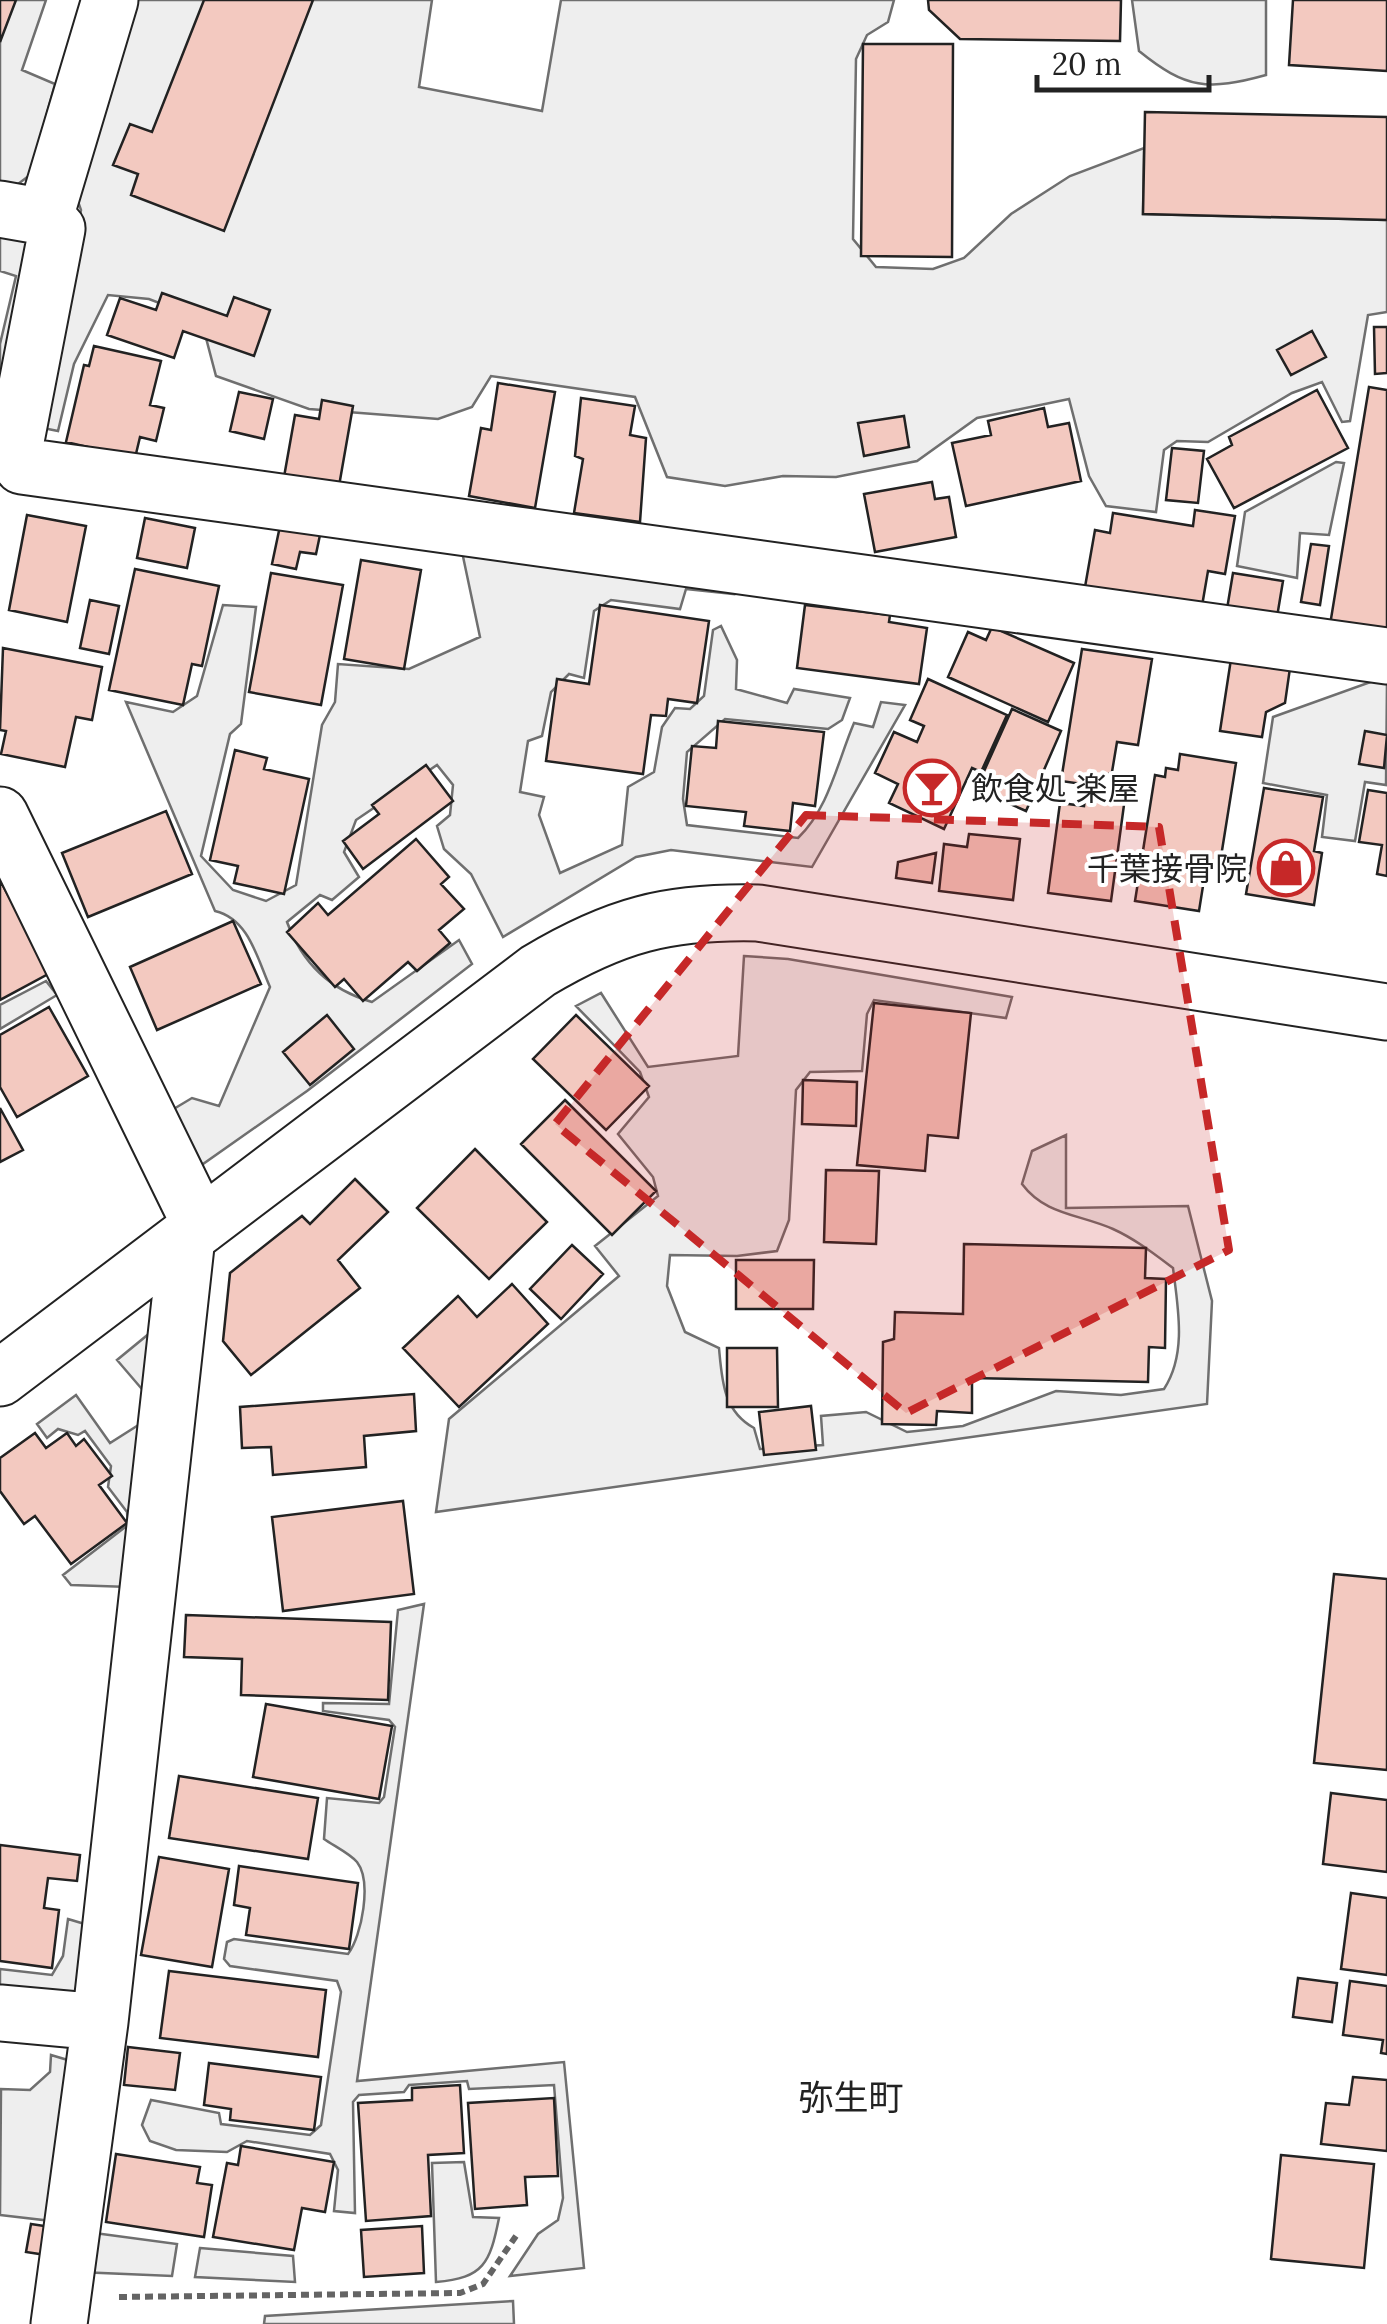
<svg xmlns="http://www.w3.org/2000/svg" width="1387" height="2324" font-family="Lora,'Noto Sans JP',serif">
<rect width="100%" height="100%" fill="#fff"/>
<!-- green -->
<path fill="#eee" stroke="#6f6f6f" stroke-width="2.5" d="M0,0H46L22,70L55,84L30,175L6,193L0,192Z
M131,0H432L419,87L542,111L561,0H894L888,22L867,35L856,59L853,239L876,267L933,269L964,258L1011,214L1070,176L1144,148L1143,214L1387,220V312L1368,315L1350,421L1342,422L1322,382L1292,393L1208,442L1177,441L1164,450L1156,512L1106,506L1089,476L1069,399L977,418L917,461L836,477L783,476L725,486L667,477L635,397L491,376L472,407L438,419L309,409L216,376L201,319L149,299L108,295L74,364L58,431L33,426L81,210L73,187Z
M1132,0H1266V75C1208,91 1186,89 1139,51Z
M0,227L33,240L0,429V344L16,276L0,271Z
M1336,462L1344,463L1329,535L1300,533L1297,578L1237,566L1245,512Z
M461,547L733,584L734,594L686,589L680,609L611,600L594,611L584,678L569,674L551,692L542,736L528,741L520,792L544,797L539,815L560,873L622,845L628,787L654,772L662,727L675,708L690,709L704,696L713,630L721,626L737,660L736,689L787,703L794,689L850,698L842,720L828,729L725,719L687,752L683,799L687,825L798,838C829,808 837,763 854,723L873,727L881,702L905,705L812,867L671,850L636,857L503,937L471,874L444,849L437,826L450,815L453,785L437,765L356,820L344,852L359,877L332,900L320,895L287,922C302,963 330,990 372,1002L459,940L472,964L307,1091L193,1171L167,1113L192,1098L219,1106L270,987C257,958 249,919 215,911L126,702L173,712L197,696L223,605L256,607L241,724L230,734L201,856L233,890L266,901L296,885L322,725L335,702L338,664L409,669L480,637Z
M1376,680L1387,681L1386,785L1365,782L1355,841L1322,837L1327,795L1263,783L1273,717Z
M744,956L788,959L1012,997L1006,1018L874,1000L867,1014L862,1071L810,1072L796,1090L789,1220L777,1251L737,1256L670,1255L667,1286L685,1332L719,1348C722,1380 723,1411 754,1428L760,1449L823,1445L821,1416L866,1412L907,1432L963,1426L1056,1391L1121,1395L1164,1389C1187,1354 1178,1308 1173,1268C1153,1253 1135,1239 1113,1229C1079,1214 1045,1215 1022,1184L1032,1151L1066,1135V1208L1188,1206L1212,1301L1207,1404L436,1512L449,1419L619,1276L595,1246L658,1196L653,1177L618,1134L649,1097L640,1072L576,1006L601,993L648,1067L738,1056Z
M46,981L57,995L0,1029V1005Z
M156,1328L129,1587L71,1585L63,1575L128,1525L127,1512L108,1487L111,1466L85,1431L78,1435L58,1429L47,1438L37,1424L76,1395L110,1443L140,1424L147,1395L117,1360Z
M424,1604L357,2081L564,2062L584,2268L510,2276L538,2234L558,2220L563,2198L554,2085L469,2089L467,2081L409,2085L404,2092L359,2095L353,2102L355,2213L334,2211L338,2170L330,2154L247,2141L227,2152L176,2150L150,2141L142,2125L151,2100L219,2113L221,2124L310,2135L321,2125L341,1992L337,1981L230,1966L224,1959L227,1942L234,1939L348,1954C362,1936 372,1881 357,1862C349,1853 334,1846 324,1839L327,1798L379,1803L384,1797L395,1727L389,1720L323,1711V1703L389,1704L398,1610Z
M68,1919L88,1925L83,2003L0,2001V1969L52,1975L63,1956Z
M51,2055L71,2061L52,2221L0,2215L1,2089L30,2090L50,2072Z
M464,2162L473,2217L499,2218C490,2263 484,2278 436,2282L432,2163Z
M87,2232L177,2244L172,2276L79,2272Z
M200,2248L293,2256L295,2282L195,2277Z
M513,2301L514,2324H264L265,2316Z"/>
<!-- building -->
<path fill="#f3c9c0" stroke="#222" stroke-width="2.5" d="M0,0H16L0,42Z
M204,0H313L224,231L131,195L138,174L113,165L130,124L152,132Z
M928,0H1121L1120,41L960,39L929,10Z
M1293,0H1387V71L1289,65Z
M863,44H953L952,257L861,256Z
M1145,112L1387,117V220L1143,214Z
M162,293L227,316L234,297L270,310L254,356L183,331L174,358L107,335L120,298L156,310Z
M1374,327H1387V373L1375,374Z
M1312,331L1326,357L1291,375L1277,350Z
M94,346L161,361L150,405L164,408L156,441L140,437L135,458L66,442L84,365L89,366Z
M498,383L555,392L535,508L469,496L481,428L491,430Z
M1369,387L1387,390V634L1330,625Z
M1317,390L1348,448L1234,508L1207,459L1232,445L1229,437Z
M239,392L273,399L264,439L230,431Z
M581,398L635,406L630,435L646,438L640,522L574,513L583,459L575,456Z
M322,400L353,406L339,486L284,477L295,415L319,419Z
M1044,408L1048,427L1069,423L1081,481L966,506L952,443L991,435L988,421Z
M904,416L909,447L864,456L858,423Z
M1172,448L1204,451L1198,503L1166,500Z
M932,482L935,499L949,497L956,537L875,552L864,494Z
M1195,510L1235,516L1225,574L1208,571L1202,606L1085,587L1095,530L1110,533L1113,513L1193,526Z
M27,515L86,526L67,622L9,610Z
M145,518L195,528L187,568L137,558Z
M280,526L320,535L316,554L300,552L296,569L272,564Z
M1311,544L1329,546L1320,605L1301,602Z
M361,560L421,570L404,669L344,659Z
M135,569L219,586L202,666L192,664L183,705L109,690Z
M271,573L343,585L321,705L249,692Z
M1233,573L1283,581L1277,617L1227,609Z
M90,600L119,606L109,654L80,648Z
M600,605L709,621L697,703L668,699L666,716L651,715L643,774L546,761L557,679L589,684Z
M805,605L890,615L889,622L927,628L919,684L797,668Z
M992,627L1074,663L1048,722L948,677L968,632L986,640Z
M3,648L102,667L92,720L76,717L65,767L1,754L6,731L0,730Z
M1082,649L1152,659L1138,745L1117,742L1112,772L1089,785L1061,781Z
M1231,659L1290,668L1285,703L1266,712L1262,737L1220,731Z
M928,679L1007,715L981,772L972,768L944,829L889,803L898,784L875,773L894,732L917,742L924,726L910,720Z
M1012,709L1061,731L1026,811L976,789Z
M718,721L824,732L815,806L793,803L790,831L744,826L746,812L686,806L692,746L716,748Z
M1365,731L1387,735L1384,768L1359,764Z
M235,750L267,758L264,769L309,779L284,894L234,883L238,866L210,860Z
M1180,754L1236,763L1220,863L1207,861L1199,911L1135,901L1155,775L1165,777L1166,768L1178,770Z
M426,765L453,801L363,869L343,841L379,814L372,805Z
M1099,787L1126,790L1111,901L1048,893L1060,803L1084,806L1086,792L1098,793Z
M1264,788L1323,797L1314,851L1322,853L1314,905L1246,894Z
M1368,790L1387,793V876L1377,874L1382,845L1359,842Z
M166,811L192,874L88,917L62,853Z
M969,834L1020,839L1013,900L939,891L944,844L967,847Z
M416,839L449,877L441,884L464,909L439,930L450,943L417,971L408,962L363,1001L344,979L335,987L287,932L318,903L328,915Z
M936,853L932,883L896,878L898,862Z
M0,880L50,973L0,1000Z
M233,921L261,984L157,1030L130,967Z
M874,1003L971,1013L958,1138L928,1135L925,1171L857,1165Z
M49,1007L88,1076L17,1117L0,1087V1035Z
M327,1015L354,1049L310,1085L283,1052Z
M576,1015L649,1086L606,1130L533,1059Z
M803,1080L857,1082L856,1126L802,1124Z
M565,1100L656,1191L612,1235L521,1144Z
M0,1108L23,1150L0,1162Z
M475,1149L547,1222L489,1279L417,1208Z
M826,1170L879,1171L876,1244L824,1242Z
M355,1179L388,1212L338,1260L360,1288L251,1375L223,1341L230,1273L302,1216L310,1224Z
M964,1244L1146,1248L1145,1278L1166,1279L1165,1348L1149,1347L1148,1382L972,1378V1413L937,1411L936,1425L882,1424L883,1342L894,1339L895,1312L963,1314Z
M572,1245L603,1274L561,1319L530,1289Z
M736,1260H814L813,1309H736Z
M512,1284L548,1324L459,1407L403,1348L458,1296L477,1317Z
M727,1348H777L778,1407H727Z
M414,1394L416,1431L364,1436L366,1467L273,1475L271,1447L242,1448L240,1407Z
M811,1406L816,1450L764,1455L759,1412Z
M35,1433L46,1448L67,1433L76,1446L84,1439L112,1476L99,1485L127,1523L71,1564L35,1516L24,1524L0,1491V1458Z
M403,1501L414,1594L283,1611L272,1517Z
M1334,1574L1387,1579V1770L1314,1763Z
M186,1615L391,1622L388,1700L241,1695L242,1659L184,1657Z
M266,1704L392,1726L379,1799L253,1777Z
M179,1776L318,1798L308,1859L169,1838Z
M1331,1793L1387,1800V1872L1323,1864Z
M0,1845L80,1855L77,1881L48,1878L44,1908L59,1910L52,1968L0,1961Z
M159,1857L229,1869L212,1967L141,1955Z
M239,1866L358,1883L349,1949L246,1935L250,1908L234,1905Z
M1351,1893L1387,1898V1975L1341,1969Z
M169,1971L326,1990L318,2057L160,2038Z
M1298,1978L1337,1983L1332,2022L1293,2017Z
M1350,1981L1387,1986V2054L1381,2053L1383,2040L1343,2035Z
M128,2047L180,2053L175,2090L124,2085Z
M209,2063L321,2077L314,2130L230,2120L231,2109L204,2105Z
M1353,2077L1387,2080V2151L1321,2144L1326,2103L1349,2105Z
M460,2085L464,2153L428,2155L431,2216L366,2221L358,2103L412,2100V2088Z
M554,2098L558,2176L525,2177L527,2205L475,2209L468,2103Z
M241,2146L334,2162L325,2212L302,2208L294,2250L213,2237L227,2163L238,2165Z
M116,2154L200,2167L197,2183L212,2185L204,2237L106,2222Z
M1281,2155L1374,2164L1364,2268L1271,2259Z
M31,2224L51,2227L46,2255L26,2252Z
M422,2226L424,2273L364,2277L361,2230Z"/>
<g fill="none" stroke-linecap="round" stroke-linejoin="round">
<!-- minor casing -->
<g stroke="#222" stroke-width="59">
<path id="minor" d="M0,209L45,217L57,229L14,451L22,466L1387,656
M45,217L110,0
M0,815L201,1226
M0,1378L538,971C615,925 668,911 758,913L1387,1012
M0,2013L100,2022
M59,2324L100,2022L187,1237"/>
</g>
<!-- path -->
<path stroke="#646464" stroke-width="6" stroke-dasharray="8 5" stroke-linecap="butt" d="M119,2297L460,2293L483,2284L516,2236"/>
<!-- minor -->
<use href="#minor" stroke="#fff" stroke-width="55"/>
</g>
<!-- marked area -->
<path fill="#c62828" fill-opacity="0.2" stroke="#c62828" stroke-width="8" stroke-dasharray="20 12" stroke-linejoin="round" d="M806,815L1159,827L1229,1250L906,1413L555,1124Z"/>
<!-- icons -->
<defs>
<g id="bar-ring" transform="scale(2.875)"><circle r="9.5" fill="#fff" stroke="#c62828" stroke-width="1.5"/><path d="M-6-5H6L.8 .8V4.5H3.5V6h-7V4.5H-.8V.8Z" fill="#c62828"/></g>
<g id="shop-ring" transform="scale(2.875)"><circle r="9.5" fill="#fff" stroke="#c62828" stroke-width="1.5"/><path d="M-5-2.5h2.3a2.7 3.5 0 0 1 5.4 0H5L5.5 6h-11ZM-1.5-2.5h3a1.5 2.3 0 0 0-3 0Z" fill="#c62828"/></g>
</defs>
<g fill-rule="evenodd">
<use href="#bar-ring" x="932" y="788"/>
<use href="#shop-ring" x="1286" y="868"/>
</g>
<g text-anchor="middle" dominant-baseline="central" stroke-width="8" stroke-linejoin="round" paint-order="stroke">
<!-- poi labels -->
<g font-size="32" fill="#222" stroke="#fff" text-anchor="start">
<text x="971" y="788">飲食処 楽屋</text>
<text x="1247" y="868" text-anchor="end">千葉接骨院</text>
</g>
<!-- neighbourhood labels -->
<g font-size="35" fill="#222" stroke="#fff">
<text x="851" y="2097">弥生町</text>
</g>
</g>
<!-- scale -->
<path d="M1037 75v15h172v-15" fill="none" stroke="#222222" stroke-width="5"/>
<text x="1052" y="75" font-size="30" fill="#222222" stroke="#ffffff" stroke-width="8" paint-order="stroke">20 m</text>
</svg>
